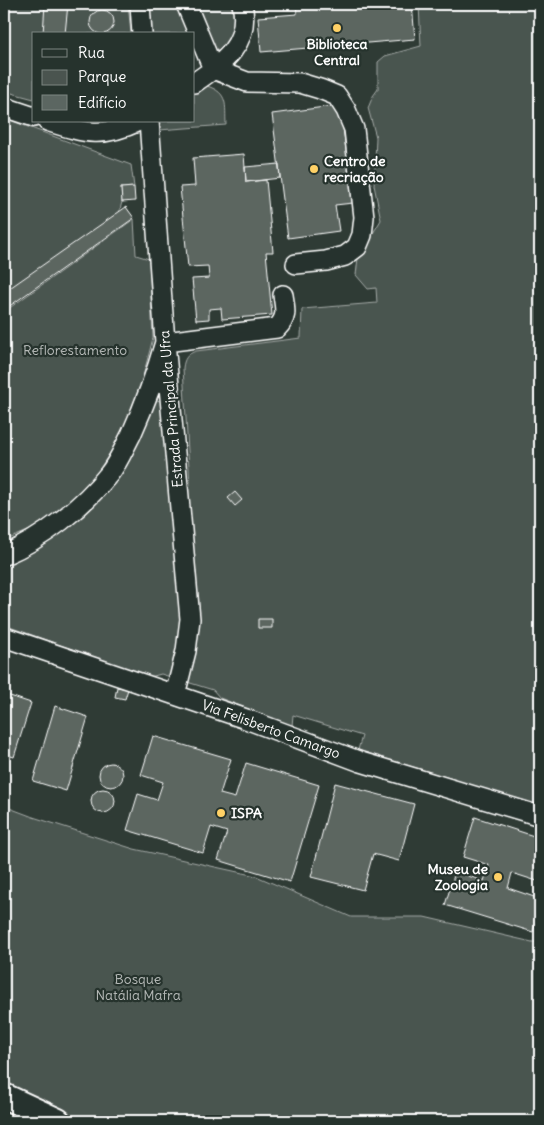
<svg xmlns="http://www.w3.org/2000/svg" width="544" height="1125" font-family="Delius,sans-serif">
<rect width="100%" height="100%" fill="#2f3b35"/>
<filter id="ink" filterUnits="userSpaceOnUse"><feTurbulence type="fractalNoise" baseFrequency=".02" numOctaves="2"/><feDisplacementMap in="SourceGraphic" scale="10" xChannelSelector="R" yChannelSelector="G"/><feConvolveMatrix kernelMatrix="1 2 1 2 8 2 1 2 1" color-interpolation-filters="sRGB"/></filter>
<g filter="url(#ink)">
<!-- green -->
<path fill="#4a544f" stroke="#a4aaa7" d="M4,4H128L131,34H34V99L4,91Z
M147,4H177L191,34H150Z
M193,4H239V26L217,59Z
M419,4H540V806L358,750L362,736L293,715L292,726L220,698L213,690L161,674L150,677L4,625V564C54,539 106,509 132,456C140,440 146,423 152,406L157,400L163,402L172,498L190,485L183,368C184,359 187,354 196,351L301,338L302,309L377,303L376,288L368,289L356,275L358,258L381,220L374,185L376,137L368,108L373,96L378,89V62L385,56L421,46Z
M207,86C229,93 225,105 226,125L159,130L156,121H194V94Z
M4,118L131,165L134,187L121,188L122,202L119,213L4,295Z
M134,219L136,255L149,259L153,338L136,403L121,436L91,482L78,495L48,518L30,530L4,541V312Z
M4,806L33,817L134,849L256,876L351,917H424L532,942H540V1121H4Z"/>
<!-- building -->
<path fill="#5b6661" stroke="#fff" d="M45,4H68L65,34H43Z
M296,4H412L415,39L261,52L258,17L297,14Z
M90 22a12 12 0 1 1 24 0a12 12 0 1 1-24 0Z
M340,105L353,203L335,205L339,231L288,238L272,114Z
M244,154L246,182L266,180L273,252H266L272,315L222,319L221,308L209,309V319L196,320L192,279L209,278L208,266L188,267L180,187L195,186L193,158Z
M279,164L280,178L246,182L245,167Z
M134,187L135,201L122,202L121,188Z
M126,207L134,218L4,310V292Z
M235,492L242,500L235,506L228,498Z
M258,619H272V628H258Z
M117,687L128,689L125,699L115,697Z
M4,694L31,703L14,757L4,754Z
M55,706L88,717L66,791L33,781Z
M153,736L231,759L220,794L235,798L246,763L319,785L290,882L218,860L227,832L211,827L203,853L127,830L138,794L157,800L163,782L141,775Z
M99 775a12 12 0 1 1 24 0a12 12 0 1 1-24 0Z
M335,783L414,804L399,861L373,854L363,890L311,877Z
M91 801a12 12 0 1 1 24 0a12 12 0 1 1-24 0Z
M475,817L540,838V882L512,873L508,888L540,899V909L533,932L445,905L455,872L484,881L489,865L463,857Z"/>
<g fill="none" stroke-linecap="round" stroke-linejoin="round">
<!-- minor casing -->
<g stroke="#fff" stroke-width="22">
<path id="minor" d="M140,4L142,34
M186,4L213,69L247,82L300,83L320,89L337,96L346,110L354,129L364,217L362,235L357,247L345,256L326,261L296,264
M194,83C223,63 251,44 242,4
M4,107L34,117
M47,121C85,133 101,139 139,121
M149,121L165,342L190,619L186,651L175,695
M4,555C42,539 83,507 109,474C118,463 124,448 131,435C145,404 156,374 165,342L277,328C288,317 285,309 283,295
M4,637L246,719L361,762L540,816"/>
</g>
<!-- major casing -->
<g stroke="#fff" stroke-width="28">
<path id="major" d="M4,1096L58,1121"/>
</g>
<!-- minor -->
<use href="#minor" stroke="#26332d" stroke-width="19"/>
<!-- major -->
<use href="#major" stroke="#26332d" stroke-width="24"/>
</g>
</g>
<!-- markers -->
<g fill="#ffd166" stroke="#26332d" stroke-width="2">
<circle cx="337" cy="28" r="5"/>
<circle cx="314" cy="169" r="5"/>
<circle cx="221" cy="813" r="5"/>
<circle cx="498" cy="877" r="5"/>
</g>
<g text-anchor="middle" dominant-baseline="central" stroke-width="4.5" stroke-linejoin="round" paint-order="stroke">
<!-- poi labels -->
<g font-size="14" font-weight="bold" fill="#fff" stroke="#26332d" text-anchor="start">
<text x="337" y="44" text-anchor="middle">Biblioteca<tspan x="337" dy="16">Central</tspan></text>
<text x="324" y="161">Centro de<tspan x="324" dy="16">recriação</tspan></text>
<text x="231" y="813">ISPA</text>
<text x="488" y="869" text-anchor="end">Museu de<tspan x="488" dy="16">Zoologia</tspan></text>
</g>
<!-- park labels -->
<g font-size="14" fill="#b7bbb9" stroke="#26332d">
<text x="75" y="350">Reflorestamento</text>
<text x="138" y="979">Bosque<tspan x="138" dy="16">Natália Mafra</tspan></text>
</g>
<!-- street labels -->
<g font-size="14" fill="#fff" stroke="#26332d">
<text transform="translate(171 409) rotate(-95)">Estrada Principal da Ufra</text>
<text transform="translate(271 729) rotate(20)">Via Felisberto Camargo</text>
</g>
</g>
<!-- margin -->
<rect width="544" height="1125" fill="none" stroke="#26332d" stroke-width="20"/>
<rect x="10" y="10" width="524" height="1105" fill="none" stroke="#fff" stroke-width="2" filter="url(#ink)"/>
<!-- legend -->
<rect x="32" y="32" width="162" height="90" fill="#26332d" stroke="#7d8581"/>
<rect x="42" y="49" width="25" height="8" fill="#26332d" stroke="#7d8581"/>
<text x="78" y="58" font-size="15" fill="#ffffff">Rua</text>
<rect x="42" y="70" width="25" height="15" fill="#4a544f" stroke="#7d8581"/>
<text x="78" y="82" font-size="15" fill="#ffffff">Parque</text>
<rect x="42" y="95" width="25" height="15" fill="#5b6661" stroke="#7d8581"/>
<text x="78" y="108" font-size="15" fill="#ffffff">Edifício</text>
</svg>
